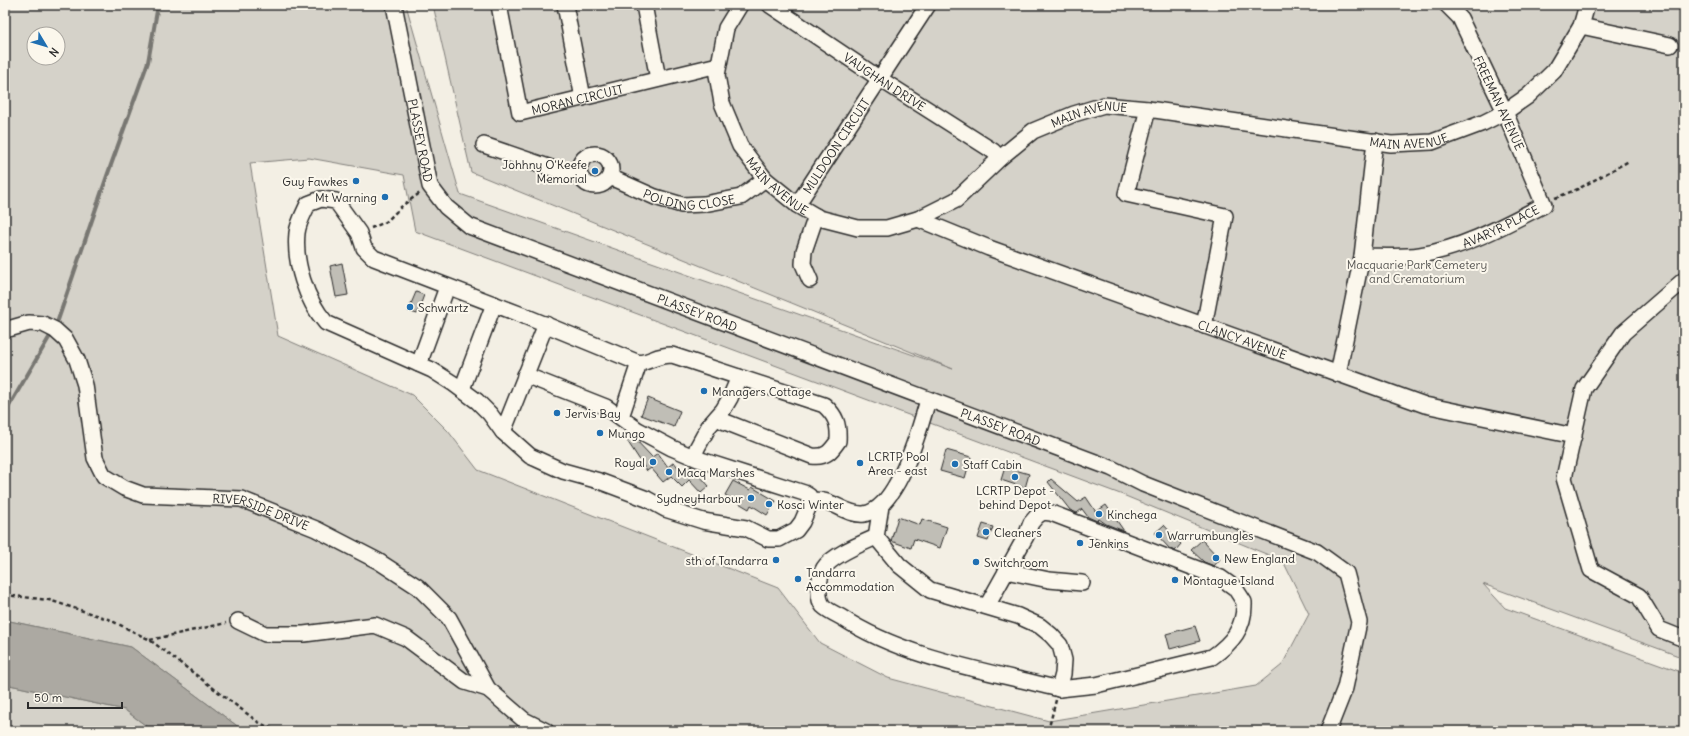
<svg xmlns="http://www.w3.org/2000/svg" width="1689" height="736" font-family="Delius,sans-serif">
<rect width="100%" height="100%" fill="#f3efe4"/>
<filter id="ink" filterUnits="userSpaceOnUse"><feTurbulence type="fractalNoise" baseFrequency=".025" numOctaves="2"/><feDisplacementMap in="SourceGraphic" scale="8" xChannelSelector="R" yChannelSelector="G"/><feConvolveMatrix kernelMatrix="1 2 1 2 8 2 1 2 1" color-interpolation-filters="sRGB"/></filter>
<g filter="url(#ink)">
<!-- green -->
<path fill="#d5d2c9" stroke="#807e7a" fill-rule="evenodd" d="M5,5H406L460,194L953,369L471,172L433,5H1684V658L1483,584L1505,608L1684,673V731H244L131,647L5,620ZM34,34H58V58H34ZM309,158L404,175L415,231L1123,495L1283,561L1309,614L1282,665L1256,686L1049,721L888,678L820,643L778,588L478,470L448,431L412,395L278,336L250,163Z
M5,684L125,710L153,731H5Z"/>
<!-- water -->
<path fill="#aca9a2" stroke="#787772" d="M5,620L131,647L244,731H153L125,710L5,684Z"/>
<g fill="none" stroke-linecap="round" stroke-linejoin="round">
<!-- stream -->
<path stroke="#787772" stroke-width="4" d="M58,320L107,176L148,62L158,5
M5,413L50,336"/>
</g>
<!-- building -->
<path fill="#c0beb6" stroke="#2b2b2b" d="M342,263L348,295L336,297L330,266Z
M416,292L424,295L417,314L408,311Z
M648,398L680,411L674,427L641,415Z
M624,431L635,439L652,457L658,453L668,467L674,462L683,474L691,466L709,486L701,493L689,480L682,487L671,476L663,482L651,468L647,471L622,433Z
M946,450L971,457L965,478L940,471Z
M1005,467L1029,474L1025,488L1001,480Z
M1051,479L1078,502L1086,497L1096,512L1106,505L1124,531L1106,524L1099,519L1097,521L1088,517L1082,509L1077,513L1070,510L1048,482Z
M733,481L750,490L752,487L776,501L767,515L751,505L749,509L725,495Z
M898,517L920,525L922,519L947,527L940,548L914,539L911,548L891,541Z
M983,524L993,527L988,541L978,538Z
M1164,525L1181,544L1175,551L1170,549L1155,533Z
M1202,540L1220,559L1214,566L1204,562L1191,550Z
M1195,626L1200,641L1170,649L1166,634Z"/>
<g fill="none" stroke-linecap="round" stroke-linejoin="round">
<!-- minor casing -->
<g stroke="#2b2b2b" stroke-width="18">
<g id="minor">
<path id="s1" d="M394,5L430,186L446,207L469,226L1111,468L1143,484L1317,552L1346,573L1359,622L1345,688L1328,731"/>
<path id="s2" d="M499,5L520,113L718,65"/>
<path d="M565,5L583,98"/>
<path d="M644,5L658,79"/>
<path id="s3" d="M740,5L726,28L717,75L722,103L740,146L765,179L797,205L819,218L858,228H887L918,219L956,200L1000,158L1033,131L1074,114L1104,105L1148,109L1391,144L1432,142L1483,123L1505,112L1528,96L1554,71L1581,26L1587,5"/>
<path id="s4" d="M770,5L880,79L993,151L1000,158"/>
<path d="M1581,26L1670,45"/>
<path d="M1148,109L1126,194L1225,216L1204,326"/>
<path d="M484,145L566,173L579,172"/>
<circle cx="595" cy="170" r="16"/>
<path id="s5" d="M610,177L655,197L682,205L704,204L741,197L765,179"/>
<path id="s6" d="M797,205L928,5"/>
<path id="s7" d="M918,219L989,248L1425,405L1574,436"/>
<path id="s8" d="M1362,256C1382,256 1401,258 1420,255C1464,248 1505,225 1544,205L1505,112L1460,18L1447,5"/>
<path d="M810,280L803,264L804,251L816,216"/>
<path d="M1684,280L1623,333L1584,389L1564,478L1591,570L1639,596L1659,629L1684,639"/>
<path id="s9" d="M5,330L29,323L43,324L55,330L66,340L77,360L85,385L95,458L104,476L124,488L143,495L241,499L316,529L378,561L418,587L449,618L488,689L524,720L546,731"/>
<path d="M419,364L447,287"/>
<path d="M1338,374L1362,256L1375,141"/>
<path d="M525,375L606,407L638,430L672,448L698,459L804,493L809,496L811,501"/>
<path d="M462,389L494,304"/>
<path d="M621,417L639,363"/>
<path d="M717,417L723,421L812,456C826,458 831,451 838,441C839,424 836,416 824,405L672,355C655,355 654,361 639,363L522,315L374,258L364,248L359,233L336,201L321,199L308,204C304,213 298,223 297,233C294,263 306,300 326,323L432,370L454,384L477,401L490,414L503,432L530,456L563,471L599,481L647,499L665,509L703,521L746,528L768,539H779L796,530L802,522L811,501C830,496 845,516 864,514C898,509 920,428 928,400"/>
<path d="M503,432L546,324"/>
<path d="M694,457L697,448L709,426L723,410L730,398L739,377"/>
<path d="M876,537C863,543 832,555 824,568C819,576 816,598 823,606C827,610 835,614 841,617C903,658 987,671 1059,689L1063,674L1064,660L1060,645L1051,635L1040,626L1018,616L930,590L899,565L876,537L881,506"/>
<path d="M1006,571L1049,580L1082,583"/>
<path d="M987,606L1026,536L1031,523L1037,516L1043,512L1051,513L1221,578L1235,588L1244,602C1245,628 1232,643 1212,657L1096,685L1059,689"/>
<path d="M238,621L265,634H304L375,625L406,638L465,682L488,689"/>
</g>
</g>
<!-- path -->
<path stroke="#2b2b2b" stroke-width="2.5" stroke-dasharray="4 3" stroke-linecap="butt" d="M1555,198L1578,189L1629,161
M371,228L386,222L403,205L420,193
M5,595L49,600L108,619L150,640L258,722L276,731
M150,640L226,623
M640,731L645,729L675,731
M1048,731L1056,700"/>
<!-- minor -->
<use href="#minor" stroke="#fbf7ec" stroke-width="15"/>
</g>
</g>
<!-- markers -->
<g fill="#1f6fb2" stroke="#fbf7ec" stroke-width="1.5">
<circle cx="595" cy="171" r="4"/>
<circle cx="356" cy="181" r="4"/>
<circle cx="385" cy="197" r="4"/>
<circle cx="410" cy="307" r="4"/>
<circle cx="704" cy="391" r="4"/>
<circle cx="557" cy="413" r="4"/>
<circle cx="600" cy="433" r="4"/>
<circle cx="653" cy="462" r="4"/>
<circle cx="860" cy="463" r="4"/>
<circle cx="955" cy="464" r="4"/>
<circle cx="669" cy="472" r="4"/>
<circle cx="1015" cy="477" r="4"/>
<circle cx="751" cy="498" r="4"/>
<circle cx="769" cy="504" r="4"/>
<circle cx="1099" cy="514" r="4"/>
<circle cx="986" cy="532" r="4"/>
<circle cx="1159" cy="535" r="4"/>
<circle cx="1080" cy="543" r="4"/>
<circle cx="1216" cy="558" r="4"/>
<circle cx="776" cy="560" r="4"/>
<circle cx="976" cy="562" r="4"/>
<circle cx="798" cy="579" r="4"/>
<circle cx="1175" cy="580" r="4"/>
</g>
<g text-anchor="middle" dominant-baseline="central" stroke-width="4" stroke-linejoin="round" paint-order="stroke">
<!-- street labels -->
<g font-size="12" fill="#2b2b2b" stroke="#fbf7ec">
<text stroke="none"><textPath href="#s4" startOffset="138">VAUGHAN DRIVE</textPath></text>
<text stroke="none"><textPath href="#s2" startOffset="169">MORAN CIRCUIT</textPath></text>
<text transform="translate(1499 103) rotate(65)">FREEMAN AVENUE</text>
<text stroke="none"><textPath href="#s3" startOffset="565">MAIN AVENUE</textPath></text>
<text stroke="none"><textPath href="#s3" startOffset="889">MAIN AVENUE</textPath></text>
<text stroke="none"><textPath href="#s1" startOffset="138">PLASSEY ROAD</textPath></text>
<text stroke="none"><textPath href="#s6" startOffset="71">MULDOON CIRCUIT</textPath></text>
<text stroke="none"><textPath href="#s3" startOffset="205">MAIN AVENUE</textPath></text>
<text stroke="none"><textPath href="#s5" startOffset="84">POLDING CLOSE</textPath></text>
<text stroke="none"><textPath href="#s8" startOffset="144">AVARYR PLACE</textPath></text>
<text stroke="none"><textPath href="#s1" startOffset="485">PLASSEY ROAD</textPath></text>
<text stroke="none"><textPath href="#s7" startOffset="346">CLANCY AVENUE</textPath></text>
<text stroke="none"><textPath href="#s1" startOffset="809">PLASSEY ROAD</textPath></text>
<text stroke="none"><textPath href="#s9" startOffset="374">RIVERSIDE DRIVE</textPath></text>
</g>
<!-- poi labels -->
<g font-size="12" fill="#2b2b2b" stroke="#fbf7ec" text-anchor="start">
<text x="587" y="164" text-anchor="end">Johhny O'Keefe<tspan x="587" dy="14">Memorial</tspan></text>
<text x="348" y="181" text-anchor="end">Guy Fawkes</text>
<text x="377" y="197" text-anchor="end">Mt Warning</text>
<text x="418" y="307">Schwartz</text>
<text x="712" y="391">Managers Cottage</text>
<text x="565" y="413">Jervis Bay</text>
<text x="608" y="433">Mungo</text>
<text x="868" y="456">LCRTP Pool<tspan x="868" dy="14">Area - east</tspan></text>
<text x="645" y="462" text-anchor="end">Royal</text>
<text x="963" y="464">Staff Cabin</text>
<text x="677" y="472">Macq Marshes</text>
<text x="1015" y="490" text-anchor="middle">LCRTP Depot -<tspan x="1015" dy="14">behind Depot</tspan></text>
<text x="743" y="498" text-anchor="end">SydneyHarbour</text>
<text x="777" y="504">Kosci Winter</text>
<text x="1107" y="514">Kinchega</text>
<text x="994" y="532">Cleaners</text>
<text x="1167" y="535">Warrumbungles</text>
<text x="1088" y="543">Jenkins</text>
<text x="1224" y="558">New England</text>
<text x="768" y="560" text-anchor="end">sth of Tandarra</text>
<text x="984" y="562">Switchroom</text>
<text x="806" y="572">Tandarra<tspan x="806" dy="14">Accommodation</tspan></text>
<text x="1183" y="580">Montague Island</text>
</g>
<!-- park labels -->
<g font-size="12" fill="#565552" stroke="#fbf7ec">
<text x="1417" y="264">Macquarie Park Cemetery<tspan x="1417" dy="14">and Crematorium</tspan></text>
</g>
</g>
<!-- margin -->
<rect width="1689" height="736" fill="none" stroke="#fbf7ec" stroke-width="20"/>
<rect x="10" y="10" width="1669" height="716" fill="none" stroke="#2b2b2b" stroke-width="1.5" filter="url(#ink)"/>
<!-- north arrow -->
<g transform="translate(46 46) rotate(128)"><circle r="19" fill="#fbf7ec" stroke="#a8a59f"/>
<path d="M0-3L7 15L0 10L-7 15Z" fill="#1f6fb2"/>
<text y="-6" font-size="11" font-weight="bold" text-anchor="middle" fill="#2b2b2b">N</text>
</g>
<!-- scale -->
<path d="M28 702v6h94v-6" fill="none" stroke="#2b2b2b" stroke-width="2"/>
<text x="34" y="702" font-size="12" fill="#2b2b2b" stroke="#fbf7ec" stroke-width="3" paint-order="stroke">50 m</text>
</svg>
